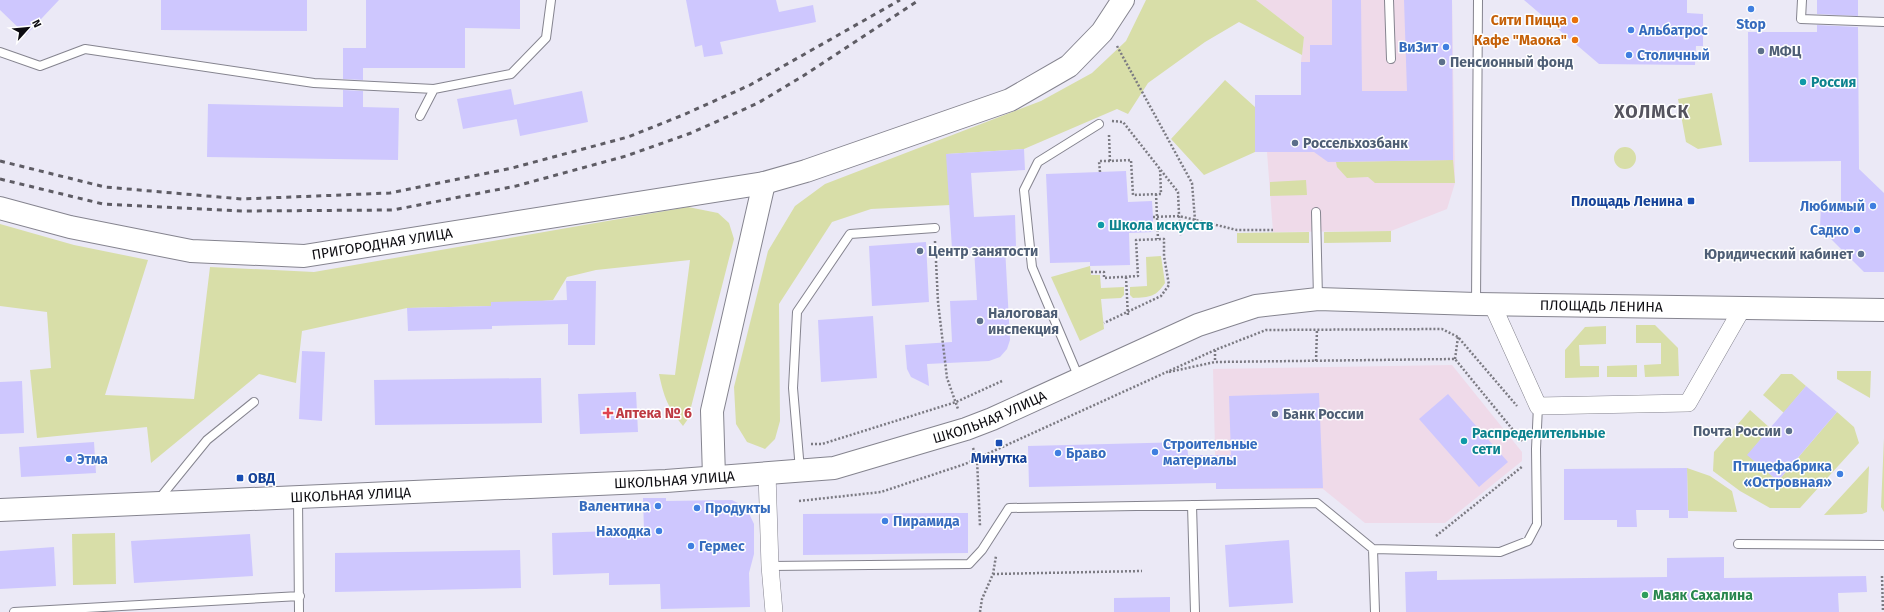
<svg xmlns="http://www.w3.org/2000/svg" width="1884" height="612" font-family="'Fira Sans',sans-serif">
<rect width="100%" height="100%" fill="#ebe9f6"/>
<!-- commercial -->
<path fill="#efdae9" d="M1256,0H1452L1455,183L1447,209L1391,231L1273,232L1267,152H1255V95H1301V61L1304,37Z
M1452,365L1522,452V461L1445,523H1365L1323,489H1216L1213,369Z"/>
<!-- green -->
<path fill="#d8dea8" d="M1146,0H1256L1304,37L1302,55L1239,22L1205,42L1148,83L1128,114L1117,109L1024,149L947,154L950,205L871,209L832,222L779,304L780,421L775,439L765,449L747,442L736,424L734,387L768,251L795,206L825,184L1041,101L1092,73L1126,41Z
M1225,80L1255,107V152L1204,175L1171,139Z
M1712,93L1722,145L1698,149L1686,142L1678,99Z
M1614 158a11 11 0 1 1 22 0a11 11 0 1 1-22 0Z
M1453,160L1455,183H1375L1368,177L1347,178L1337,167L1336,162Z
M1306,180L1307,195L1270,196V182Z
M688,207L718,213L729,223L734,239L688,419L683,426C668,407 664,398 659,374L675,375L690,260L596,270L567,277L553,300L491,306L407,308L302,331L296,383L259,374L151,463L147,427L37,438L30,370L51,368L47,312L0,306V224L74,245L148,260L105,395L194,399L210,267L314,272Z
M1391,231V242L1324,243V232Z
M1309,232V243H1237V233Z
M1161,256L1165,283C1156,297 1150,297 1133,298L1130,295V287L1147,286L1146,257Z
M1090,266L1091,275H1100L1101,288L1124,287V295L1121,298L1101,299L1104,329L1080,341L1051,277Z
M1636,325H1655L1678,348L1679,376L1645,377L1644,365L1661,364V343H1636Z
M1606,326V344L1579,345L1580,366H1599V377L1565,378V350L1585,327Z
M1637,365V377H1607V366Z
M1837,371H1871L1870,398L1837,379Z
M1781,374H1792L1806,386L1784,413L1763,395Z
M1750,410L1770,428L1748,455L1778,481L1837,412L1854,427L1859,443L1800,508H1770L1740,491L1713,471L1714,452Z
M1884,438V512L1881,507Z
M1869,466L1867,512L1862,514L1824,515Z
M1687,468L1710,476L1732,491L1737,512L1688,511Z
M115,533L116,584L73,585L72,534Z"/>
<!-- building -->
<path fill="#cec7fe" d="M0,0H59L26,35L0,10Z
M161,0H307V31L161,30Z
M366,0H520V29L465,28V68H363V80L343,79V48H366Z
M686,0H776L779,12L813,5L816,22L720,42L723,54L704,57L702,45L695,47Z
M1332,0H1361L1362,91H1407L1404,0H1452L1453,160L1328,162L1314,152H1255V95H1301V62H1310V45H1332Z
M1524,0H1687V13L1703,14V46H1696L1695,65L1599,64Z
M1817,0H1858V16L1817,14Z
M1817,25L1858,27L1859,169L1884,193V272H1864L1820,228L1821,203H1841V161L1749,162L1748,32H1817Z
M511,89L517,119L463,129L457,99Z
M343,90L363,91V107L399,108L398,160L207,157L208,104L343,107Z
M582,91L588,122L520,136L514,105Z
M1024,149L1025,170L971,173L974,217L1015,215L1016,246L1005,247L1010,340L1007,349L1000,357L989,361L927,364L929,386L911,377L907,369L905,345L952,342L950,301L977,300L974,248L952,249L946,154Z
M1126,171L1128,202L1152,201L1153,217V232L1129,233L1130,265L1090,266V262L1050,263L1046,174Z
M926,242L929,302L872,306L869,246Z
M566,281H596L595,345H568V324L492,326V329L408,331L407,308L491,306V302L567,300Z
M873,316L877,378L821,382L818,320Z
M302,351L325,352L322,421L299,419Z
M541,378L542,423L375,425L374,380Z
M22,381L24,433L0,434V382Z
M1806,386L1837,412L1778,481L1747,455Z
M636,392L638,432L580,434L578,394Z
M1319,393L1323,488L1216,489V483L1029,487L1028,446L1187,442L1188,455H1231L1229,396Z
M1448,394L1508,462L1479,487L1419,419Z
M94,442L96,473L21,477L19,447Z
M1687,468L1688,518H1669V510H1636L1637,527H1617V520H1564V469Z
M643,498H666V501L732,500L746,507L754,524V554L749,573L750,607L661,609L660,584L609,585V573L553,575L552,533L644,530Z
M947,513H968V553L803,555V514Z
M250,534L253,576L134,583L131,541Z
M1289,540L1293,603L1229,607L1225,545Z
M54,547L56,586L0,589V551Z
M520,550L521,588L335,592V553Z
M1724,557V578L1866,576L1867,592L1838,593L1839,612H1406L1405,572L1437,571V580L1667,577V558Z
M1170,597V612H1114V598Z"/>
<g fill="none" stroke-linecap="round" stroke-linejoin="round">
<!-- lane casing -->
<g stroke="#85848f" stroke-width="10">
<path id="lane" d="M1389,0L1391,59
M1802,0L1801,19L1884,22
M0,52L40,66L85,49L314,83L434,89
M420,116L434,89L511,74L546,38L551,0
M1316,212L1318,298
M1476,304L1478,0
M1079,378L1032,267L1024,190L1038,162L1099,124
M800,470L793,388L797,312L850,234L935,228
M298,498L299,612
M159,499L207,440L254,402
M1192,505L1195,612
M1738,544L1884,545
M770,566L969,564L982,550L1009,508L1317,503L1373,549
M14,612L300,596
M1375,612L1373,549L1500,552L1528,541L1537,524L1536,449L1538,406"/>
</g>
<!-- street casing -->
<g stroke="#85848f" stroke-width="18">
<path id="street" d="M1492,304L1538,406L1688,403L1743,307
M767,473L770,566L774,612"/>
</g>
<!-- secondary casing -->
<g stroke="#85848f" stroke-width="24">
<g id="secondary">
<path id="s1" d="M0,208L70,227L191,251L304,256L764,183L806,171L1010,100L1069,66L1102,32L1123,0"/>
<path d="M714,477L712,411L764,183"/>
<path id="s2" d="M0,510L666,481L834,468L966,429L992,419L1198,325L1256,306L1318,299L1476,304L1884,310"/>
</g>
</g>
<!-- path -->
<path stroke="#7b7a82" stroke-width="2.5" stroke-dasharray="2 2" stroke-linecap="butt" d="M1117,46L1192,183L1195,220
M1112,121L1123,122L1178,192L1180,236
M1109,135L1110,161L1131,160L1133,195L1161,194L1160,168
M1100,172L1099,161H1110
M1156,194L1158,239
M1153,217L1179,216L1237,230H1273
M935,241L938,302L947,378L958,409
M1091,272H1104V278L1138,276L1136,240L1164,239V256L1169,285L1161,296L1104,323
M1126,277L1128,317
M1215,350V362
M1455,359L1458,337
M1316,361L1317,329
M1169,372L1215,362L1455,359L1522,441
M811,444H822L956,402L1002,381
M973,448L977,459L980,526
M799,501L881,492L965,464L1215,350L1266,330L1442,329L1458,337L1517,406
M1436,536L1523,466
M993,574L1142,571
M1882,576L1883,612
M980,612L982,599L993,574L996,556"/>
<!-- lane -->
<use href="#lane" stroke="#fff" stroke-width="8"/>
<!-- street -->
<use href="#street" stroke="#fff" stroke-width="17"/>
<!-- secondary -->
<use href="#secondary" stroke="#fff" stroke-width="22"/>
<!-- rail -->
<path stroke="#5e5c64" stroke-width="3" stroke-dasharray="5 5" stroke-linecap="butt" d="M0,161L105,187L242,199L390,193L512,168L628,137L683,115L750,85L900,0
M0,179L103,204L243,211L393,210L516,186L626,156L691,133L758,103L803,76L919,0"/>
</g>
<!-- markers -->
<g fill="#3f7fe0" stroke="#fff" stroke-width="1.5">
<circle cx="1751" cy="9" r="4"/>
<circle cx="1631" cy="30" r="4"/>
<circle cx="1446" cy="47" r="4"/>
<circle cx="1629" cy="55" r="4"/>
<circle cx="1873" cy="206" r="4"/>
<circle cx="1857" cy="230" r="4"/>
<circle cx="1155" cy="452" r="4"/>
<circle cx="1058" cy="453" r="4"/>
<circle cx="69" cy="459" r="4"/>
<circle cx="1840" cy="474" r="4"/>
<circle cx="658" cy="506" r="4"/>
<circle cx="697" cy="508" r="4"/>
<circle cx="885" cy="521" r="4"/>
<circle cx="659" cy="531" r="4"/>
<circle cx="691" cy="546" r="4"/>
</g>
<g fill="#e8710a" stroke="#fff" stroke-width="1.5">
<circle cx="1575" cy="20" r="4"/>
<circle cx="1575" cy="40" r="4"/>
</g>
<g fill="#5c6f8a" stroke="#fff" stroke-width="1.5">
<circle cx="1761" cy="51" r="4"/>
<circle cx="1442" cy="62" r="4"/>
<circle cx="1295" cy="143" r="4"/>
<circle cx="920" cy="251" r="4"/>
<circle cx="1861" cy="254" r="4"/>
<circle cx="980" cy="321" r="4"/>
<circle cx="1275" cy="414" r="4"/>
<circle cx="1789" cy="431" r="4"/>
</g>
<g fill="#0f9aa8" stroke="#fff" stroke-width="1.5">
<circle cx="1803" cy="82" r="4"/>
<circle cx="1101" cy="225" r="4"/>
<circle cx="1464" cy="441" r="4"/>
</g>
<g fill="#1a4fb4" stroke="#fff" stroke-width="1.5">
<rect x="1687" y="197" width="8" height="8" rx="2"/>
<rect x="995" y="439" width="8" height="8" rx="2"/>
<rect x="236" y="474" width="8" height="8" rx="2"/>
</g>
<path fill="#e0444e" stroke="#fff" stroke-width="1.5" d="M606 407h4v4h4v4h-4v4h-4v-4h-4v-4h4z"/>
<circle fill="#2e9e5b" stroke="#fff" stroke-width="1.5" cx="1645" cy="595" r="4"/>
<g text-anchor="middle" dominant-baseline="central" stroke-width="3" stroke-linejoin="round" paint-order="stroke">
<!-- food labels -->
<g font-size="14" font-weight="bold" fill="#c56008" stroke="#fff" text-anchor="end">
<text x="1567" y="20">Сити Пицца</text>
<text x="1567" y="40">Кафе "Маока"</text>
</g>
<!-- shop labels -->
<g font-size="14" font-weight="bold" fill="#366cbe" stroke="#fff" text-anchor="start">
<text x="1751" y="24" text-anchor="middle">Stop</text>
<text x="1639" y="30">Альбатрос</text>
<text x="1438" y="47" text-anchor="end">ВиЗит</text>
<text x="1637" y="55">Столичный</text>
<text x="1865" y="206" text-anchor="end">Любимый</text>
<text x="1849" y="230" text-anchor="end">Садко</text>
<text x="1163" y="444">Строительные<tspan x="1163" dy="16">материалы</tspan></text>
<text x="1066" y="453">Браво</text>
<text x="77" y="459">Этма</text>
<text x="1832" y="466" text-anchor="end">Птицефабрика<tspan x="1832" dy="16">«Островная»</tspan></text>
<text x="650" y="506" text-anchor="end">Валентина</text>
<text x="705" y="508">Продукты</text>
<text x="893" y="521">Пирамида</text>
<text x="651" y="531" text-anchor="end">Находка</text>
<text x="699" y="546">Гермес</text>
</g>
<!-- service labels -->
<g font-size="14" font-weight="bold" fill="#4e5e75" stroke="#fff" text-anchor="start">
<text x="1769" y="51">МФЦ</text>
<text x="1450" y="62">Пенсионный фонд</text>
<text x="1303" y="143">Россельхозбанк</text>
<text x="928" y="251">Центр занятости</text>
<text x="1853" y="254" text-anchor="end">Юридический кабинет</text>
<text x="988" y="313">Налоговая<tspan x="988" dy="16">инспекция</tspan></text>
<text x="1283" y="414">Банк России</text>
<text x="1781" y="431" text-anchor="end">Почта России</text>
</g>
<!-- culture labels -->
<g font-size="14" font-weight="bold" fill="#0d838f" stroke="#fff" text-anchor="start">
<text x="1811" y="82">Россия</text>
<text x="1109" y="225">Школа искусств</text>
<text x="1472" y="433">Распределительные<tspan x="1472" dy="16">сети</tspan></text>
</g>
<!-- transit labels -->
<g font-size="14" font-weight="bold" fill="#164399" stroke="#fff" text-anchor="end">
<text x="1683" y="201">Площадь Ленина</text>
<text x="999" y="458" text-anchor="middle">Минутка</text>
<text x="248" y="478" text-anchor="start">ОВД</text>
</g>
<!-- street labels -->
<g font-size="14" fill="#0d0c11" stroke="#fff">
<text stroke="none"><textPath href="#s1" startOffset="388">ПРИГОРОДНАЯ УЛИЦА</textPath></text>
<text stroke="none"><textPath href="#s2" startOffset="1634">ПЛОЩАДЬ ЛЕНИНА</textPath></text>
<text stroke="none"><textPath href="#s2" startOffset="999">ШКОЛЬНАЯ УЛИЦА</textPath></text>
<text stroke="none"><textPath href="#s2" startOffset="675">ШКОЛЬНАЯ УЛИЦА</textPath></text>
<text stroke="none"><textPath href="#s2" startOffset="351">ШКОЛЬНАЯ УЛИЦА</textPath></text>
</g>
<!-- health labels -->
<g font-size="14" font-weight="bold" fill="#be3a42" stroke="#fff" text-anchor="start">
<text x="616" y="413">Аптека № 6</text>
</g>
<!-- leisure labels -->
<g font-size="14" font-weight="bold" fill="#27864d" stroke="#fff" text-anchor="start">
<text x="1653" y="595">Маяк Сахалина</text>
</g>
<!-- district labels -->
<g font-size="18" font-weight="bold" letter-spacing="1" fill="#55545f" stroke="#fff">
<text x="1652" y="112">ХОЛМСК</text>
</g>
</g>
<!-- north arrow -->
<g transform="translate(28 28) rotate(63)" stroke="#ffffff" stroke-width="3" paint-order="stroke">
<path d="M0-3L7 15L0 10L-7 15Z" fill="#0d0c11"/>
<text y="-6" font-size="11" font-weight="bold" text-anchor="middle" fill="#0d0c11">N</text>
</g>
</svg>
